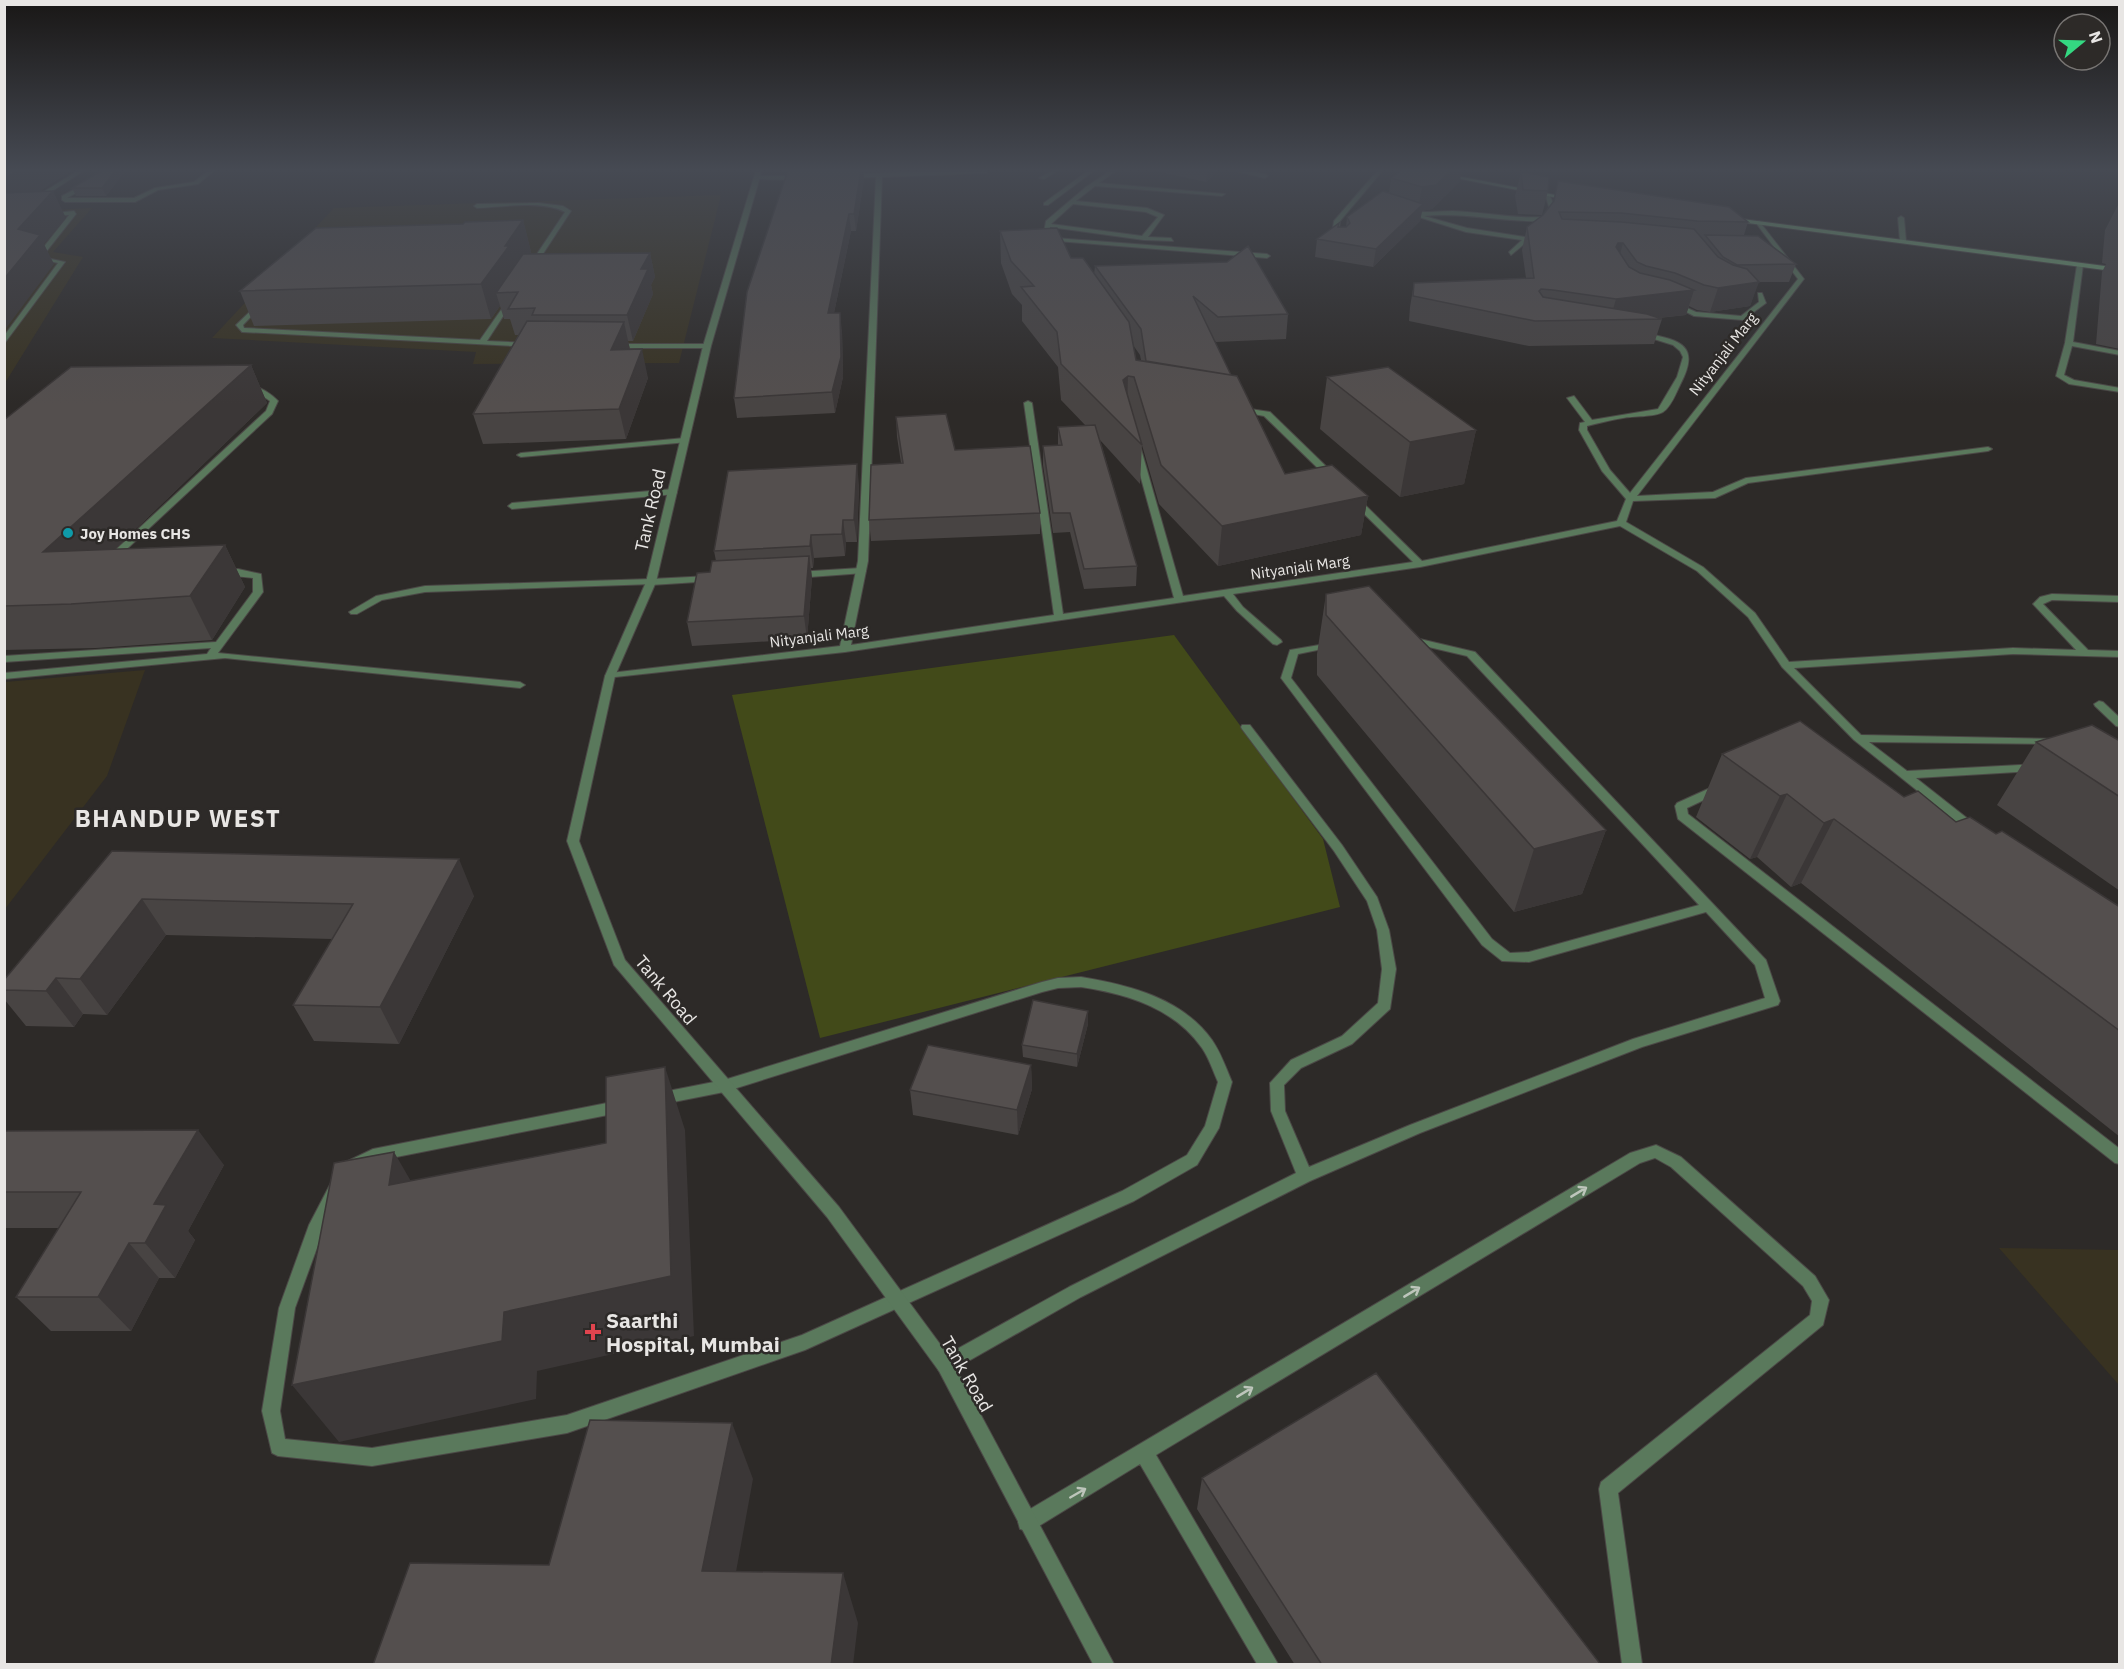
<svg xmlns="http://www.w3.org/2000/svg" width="2124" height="1669" font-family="'IBM Plex Sans',sans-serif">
<rect width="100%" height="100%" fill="#2d2a28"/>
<!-- industrial -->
<path fill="#383221" d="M721,195L679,363L473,364L476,352L212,338L334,208Z
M92,208L53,252L83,257L5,383V212Z
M145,670L107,776L5,909V682Z
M1999,1248L2119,1250V1385Z"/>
<!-- green -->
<path fill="#424a19" d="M1174,635L1323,839L1340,907L820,1038L732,695Z"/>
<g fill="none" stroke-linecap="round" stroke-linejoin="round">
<!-- service casing -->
<g stroke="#4b4846" stroke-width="2">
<path id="service" d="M539,203L563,206L571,211L535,266L532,268L529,266L565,212C542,200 502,207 477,208L474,206L477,204Z
M74,211L76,214L42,257L65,262L4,344V336L58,263L35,258L69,215L47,216L44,214Z
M1901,216L1904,218L1906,241L1903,243L1900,241L1898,218Z
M1055,238L1267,254L1270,256L1267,258L1057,241Z
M510,299L513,301L487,341L529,343L533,345L532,347L242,332L236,325L261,301L264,303L243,325L244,328L480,340L508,300Z
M610,344H707L711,346L707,348H613L609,346Z
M861,568L866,571L864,573L796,578L791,575L796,572Z
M710,576L713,577V581L651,585L646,582L651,579Z"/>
</g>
<!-- minor casing -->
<g stroke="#4b4846" stroke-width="2">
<path id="minor" d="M79,170H85L24,209L4,212V208L21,206Z
M111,170H117L67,198H134L155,188L194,182L209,170H215L198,184L158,190L135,202H65L62,200V196Z
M985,170L987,173L882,177L868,561L851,645L1054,615L1024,403L1028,401L1032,403L1063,614L1174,598L1133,449L1137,447L1141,449L1183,596L1413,562L1352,502V498H1358L1422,561L1617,521L1626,499L1602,471L1579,430L1580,423L1585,422L1567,398L1574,396L1592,420L1658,409L1677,377L1683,357L1680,351L1673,345L1638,334L1641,332C1676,340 1703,342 1680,385C1676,393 1671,407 1663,412C1656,417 1632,416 1623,418C1610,420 1599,423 1587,426V430L1610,470L1630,493L1798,279L1756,223L1759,221L1804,279L1637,496L1713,492L1746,478L1988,447L1992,449L1988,451L1748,483L1715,498L1633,501L1626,522L1703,567L1755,613L1789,662L2013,648L2076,650L2033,604L2040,597L2052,594L2120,596V602L2052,600L2043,604L2088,650L2120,651V657L2013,654L1794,668L1861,735L2059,739L2061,741L2055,744L1869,742L1907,771L2038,764L2040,767L2038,770L2034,771L1916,778L1977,826L1979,829L1977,832H1969L1854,740L1782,667L1748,617L1697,571L1620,526L1420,567L1233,594L1243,607L1281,640L1282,642L1277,645L1273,644L1237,611L1224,596L845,652L606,678L605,676L610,673L840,646L858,561L876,177L847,178L844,176L847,174Z
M1053,170H1059L1044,179L1039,178Z
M1089,170H1095L1048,205H1044V203Z
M1111,170H1117L1099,183L1225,194L1222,196L1095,186L1076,201L1147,208L1164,215L1148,237L1171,238L1173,241L1144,240L1050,227L1049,238L1053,242L1048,243L1043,238L1046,221L1086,187ZM1073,204L1146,212L1158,217L1142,236L1051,224Z
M1243,170L1265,174L1268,176L1265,178L1235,171Z
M1378,170H1383L1340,221L1339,228L1344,238L1339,239L1333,228L1334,221Z
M756,176H800L803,178L800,180L754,179Z
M1545,194H1549L1555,207L1551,219L1548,221C1506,223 1465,212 1424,216L1467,228L1525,237L1531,236L1529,240L1511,255L1509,252L1522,240L1466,232L1403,212L1406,210C1421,214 1436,211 1452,211C1483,212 1514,219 1546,217L1549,207Z
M2080,263L2083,265L2073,342L2120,351V355L2072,346L2064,375L2074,380L2120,388V392L2069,384L2056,376L2065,343L2077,265Z
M1758,293H1762L1766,303L1743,320L1694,316L1671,304L1676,303L1696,312L1741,316L1759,302Z
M246,385C258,385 270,393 278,401L272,414L115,560H109V556L266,411L270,401L264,397L246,389Z
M1237,407L1270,412L1335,475V479H1329L1264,416L1237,411Z
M685,438H688V442L521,457L517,455L521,453Z
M673,489L677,492L676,494L512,509L508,506L512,503Z
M238,569L261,574L263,592L218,653L520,682L525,685L520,688L225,658L4,679V673L207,654L211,648L4,662V656L216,642L253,592V578C243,576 222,577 216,573L221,570Z
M651,579L656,582L654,584L425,592L382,600L357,614H351L349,612L376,596L425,586Z
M1407,636L1475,652L1766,960L1780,1001L1778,1005L1642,1047L1420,1133L1310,1181L1081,1297L951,1371L945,1373L939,1371L936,1365L939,1359L1069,1287L1296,1173L1271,1111L1270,1083L1291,1060L1342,1036L1378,1003L1382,969L1377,930L1367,901L1334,851L1242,729L1241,727L1242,725H1250L1342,845L1377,897L1389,930L1396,969L1390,1009L1352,1044L1301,1068L1284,1085L1285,1111L1309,1167L1410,1125L1633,1039L1765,998L1755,965L1706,912L1529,962L1502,961L1482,945L1281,678L1290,650L1337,642V646L1298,654L1291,678L1492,939L1510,953L1529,952L1699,905L1467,656L1403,641V637Z
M2099,701L2103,702L2120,718V727L2116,726L2095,706L2094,704Z
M1719,784L1723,785L1725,788L1723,791L1687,808L1688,814L2120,1149V1164L2115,1163L1678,819L1675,806L1677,803Z
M1081,977C1129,985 1182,998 1212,1040C1221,1053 1226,1068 1232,1082L1219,1128L1197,1165L1134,1201L805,1350L567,1433L372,1466L278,1456L272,1453L262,1411L279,1308L309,1225L334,1177L348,1161L373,1149L724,1080L1042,982L1058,978ZM1081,987C1127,994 1174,1008 1202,1048C1209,1058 1213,1071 1218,1082L1205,1126L1187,1155L1122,1191L802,1335L567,1415L372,1448L285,1439L280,1411L295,1308L325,1226L344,1187L358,1171L376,1161L724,1092L1042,992L1058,988Z
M1656,1145L1681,1157L1815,1276L1829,1300L1823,1325L1618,1493L1642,1664H1622L1599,1489L1601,1482L1810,1315L1812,1301L1803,1286L1671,1167L1655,1158L1640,1163L1156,1455L1278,1664H1257L1140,1464L1034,1529L1027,1531L1020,1529L1018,1522L1020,1515L1630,1153Z"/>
</g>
<!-- tertiary casing -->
<g stroke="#4b4846" stroke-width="2">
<path id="tertiary" d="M756,170H762L711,346L656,582L615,676L579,841L625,960L839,1207L951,1359L1114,1664H1093L939,1371L827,1217L614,965L567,841L605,676L646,582L703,346Z"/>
</g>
<!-- secondary casing -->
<g stroke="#4b4846" stroke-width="2">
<path id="secondary" d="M1414,170H1426L1571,198L1568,200Z
M1734,218L2120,268V272L1732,221Z"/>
</g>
<!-- service -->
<use href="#service" fill="#5a795c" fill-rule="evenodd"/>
<!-- minor -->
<use href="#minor" fill="#5a795c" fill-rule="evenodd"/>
<!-- tertiary -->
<use href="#tertiary" fill="#5a795c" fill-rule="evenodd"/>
<!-- secondary -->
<use href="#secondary" fill="#72a676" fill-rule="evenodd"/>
</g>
<!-- wall -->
<path fill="#484443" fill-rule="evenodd" d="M103,170L125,171L106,196H76L72,188Z
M788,170H877L863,171L864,179L856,231H851L834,313L842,331L843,377L835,413L737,418L734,398Z
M1151,170H1218L1206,182Z
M1521,172L1548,191L1542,215L1518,214L1515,196Z
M1391,178L1460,181L1432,209L1422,211L1420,221L1373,267L1315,257L1317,239L1338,227H1346L1347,217L1389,193Z
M1558,181L1748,222L1744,235L1796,264L1789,282H1758L1750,306L1710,312L1697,310L1689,306L1686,315L1659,318L1662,319L1654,344L1529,346L1409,321L1410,307L1414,283L1526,278L1522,250L1527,227L1543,215L1553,203Z
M2120,201V349L2096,344L2102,272L2106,264L2102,263L2105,230Z
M523,220L531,252L530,254L650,253L655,277L651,285L653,294L633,341H628L630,349L648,378L626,439L483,444L473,414L519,335H515L510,319H504L500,306L491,319L254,326L240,291L463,224Z
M1000,231L1071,258L1094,274L1095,266L1288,314L1286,339L1216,342L1214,340L1231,375L1285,474L1368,496L1361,535L1218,566L1159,504L1133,414L1142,445L1140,484L1100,440L1137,566L1136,586L1084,589L1070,532L1053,533L1043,465V446L1058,445V427L1086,426L1061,400L1058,367L1022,321V305L1012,294L1001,263ZM1133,345L1140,355L1141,360H1136Z
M251,365L267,403L115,549L225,545L245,587L212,640L96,648L4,650V420Z
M1327,377L1476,430L1464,484L1400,497L1320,429Z
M896,417L955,450L1040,513V534L871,541L869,520L901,463L897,437Z
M859,485L857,542H846L845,556L814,558L813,568H811L812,578L807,639L692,646L687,622L710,572L716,561L714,551Z
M1326,594L1606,830L1582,894L1514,912L1317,675V654Z
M2120,741V891L1997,805L2036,742Z
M1722,754L1904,797L1956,822L1996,834L2120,907V1137L1801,883L1791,887L1757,857L1750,859L1696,817Z
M112,851L474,896L399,1044L314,1041L293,1005L332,939L166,935L107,1015L83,1014L74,1027L26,1026L4,999V980Z
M1088,1011V1024L1077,1067L1023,1057L1022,1045Z
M1031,1065L1032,1089L1018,1135L913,1115L910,1090Z
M4,1131L224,1165L188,1231L195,1240L175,1278H159L131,1331H51L16,1297L59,1228H4Z
M1202,1478L1601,1665H1295L1197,1509Z"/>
<!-- shaded-wall -->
<path fill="#3b3737" d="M18,170H73L20,204L4,206V177Z
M116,170L125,171L106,196L102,188Z
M861,170H863L864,179L856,231L854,214Z
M1207,170H1218L1206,182Z
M1452,170H1462L1460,181L1432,209L1422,211L1420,221L1373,267L1376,249L1418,209L1422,187Z
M53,191L66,218L44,244L54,264L4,331V279L18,229Z
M849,214L851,231L830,332L828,313Z
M523,220L531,252L517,275L496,293L500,306L491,319L481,284L505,246Z
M1618,243H1623L1617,266L1616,247Z
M650,253L655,277L651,285L653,294L633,341L627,315L641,269Z
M1759,282L1750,306L1710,312L1718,288Z
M1694,290L1686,315L1646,319L1610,320L1616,299Z
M840,313L842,331L843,377L835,413L832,392Z
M624,322L630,350H611Z
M642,349L648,378L626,439L619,409Z
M251,365L267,403L68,594L43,552Z
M1128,376L1127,412L1123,380Z
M1476,430L1464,484L1400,497L1410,442Z
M857,464L859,485L857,542L854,520Z
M1368,496L1361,535L1218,566L1222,526Z
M843,520L846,542L845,556L842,534Z
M811,535L814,558L813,568L810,546Z
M225,545L245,587L212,640L190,596Z
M809,556L812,578L807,639L804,616Z
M1787,794L1757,857L1750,859L1780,796Z
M1834,819L1801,883L1791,887L1824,823Z
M1606,830L1582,894L1514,912L1534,849Z
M459,859L474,896L399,1044L380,1007Z
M142,899L166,935L107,1015L80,979Z
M56,978L83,1014L74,1027L46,991Z
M1088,1011V1024L1077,1067V1054Z
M1031,1065L1032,1089L1018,1135L1017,1110Z
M665,1067L685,1130L694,1336L537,1371L536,1399L339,1442L292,1385L504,1312Z
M198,1130L224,1165L188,1231L195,1240L175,1278L145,1243L154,1204Z
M394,1152L430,1214L389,1185Z
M129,1243L159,1278L131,1331L98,1297Z
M732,1423L753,1479L727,1621L702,1571Z
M843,1573L858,1623L853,1665H831Z"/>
<!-- building -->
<path fill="#544f4e" stroke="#3b3737" stroke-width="1.5" d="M4,170H18L7,177H4Z
M103,170H116L102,188H72Z
M788,170H861L854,214H849L828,313H840L841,357L832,392L734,398L747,292Z
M1402,170H1452L1436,185L1422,187L1391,178Z
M1521,172L1549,177L1548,191L1523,190Z
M1558,181L1729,207L1748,222L1697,221L1621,213L1559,212L1562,219L1621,222L1694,229L1718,257L1733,265L1747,269L1759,282L1718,288L1704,285L1675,273L1646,266L1637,262L1623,243H1618L1616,247L1629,267L1640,273L1670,280L1694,290L1616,299L1553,290L1541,289L1539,291L1543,297L1647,314L1662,319L1535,321L1413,296L1414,283L1534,278L1527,227L1543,215L1554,201Z
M53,191L18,229L40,235L4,279V193Z
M1383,191L1423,204L1376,249L1317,239L1339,223L1338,227H1346L1350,223L1347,217Z
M523,220L505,246H509L481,284L240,291L316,228L463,224L465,222Z
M1057,228L1071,258H1083L1129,322L1136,360L1237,376L1285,474L1332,465L1368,496L1222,526L1161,465L1134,377L1128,376L1123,380L1142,445L1061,364L1057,332L1021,287L1034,286L1011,261L1000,231Z
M1705,235L1758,236L1796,264L1737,265L1723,257Z
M1248,246L1288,314L1218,317L1193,296L1231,375L1146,361L1141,329L1095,266L1227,262Z
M650,253L641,269H648L627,315H532L535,308L508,309L518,292L496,293L523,254Z
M527,321L624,322L611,350L642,349L619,409L473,414Z
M251,365L43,552L225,545L190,596L71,604L4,606V420L71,367Z
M1388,367L1476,430L1410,442L1327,377Z
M946,414L955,450L1030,446L1040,513L869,520L871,465L903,463L896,417Z
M1095,425L1137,566L1084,569L1070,513H1053L1043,446L1062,445L1058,427Z
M857,464L854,520H843L842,534L811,535L810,546L714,551L728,471Z
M809,556L804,616L687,622L697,573L710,572L712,561Z
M1369,586L1606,830L1534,849L1326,615V594Z
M1800,721L1904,797L1918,791L1956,822L1970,817L1996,834L2002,831L2120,907V1031L1834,819L1824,823L1787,794L1780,796L1722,754Z
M2092,725L2120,741V797L2036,742Z
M112,851L459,859L380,1007L293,1005L353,904L142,899L80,979L56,978L46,991L4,990V980Z
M1033,1000L1088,1011L1077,1054L1022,1045Z
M928,1045L1031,1065L1017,1110L910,1090Z
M665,1067L671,1276L504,1312L502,1341L292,1385L334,1163L394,1152L389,1185L606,1143V1077Z
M198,1130L154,1204L166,1205L145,1243H129L98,1297H16L81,1192H4V1131Z
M1376,1373L1601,1665H1322L1202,1478Z
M590,1420L732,1423L702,1571L843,1573L831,1665H373L410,1563L549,1565Z"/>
<!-- one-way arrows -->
<defs><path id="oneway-shaft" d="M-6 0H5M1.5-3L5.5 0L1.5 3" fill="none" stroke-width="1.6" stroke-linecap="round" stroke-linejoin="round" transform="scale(1.5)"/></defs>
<g stroke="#bdc5bb">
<use href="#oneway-shaft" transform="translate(1579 1192) rotate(-31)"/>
<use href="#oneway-shaft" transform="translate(1412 1292) rotate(-31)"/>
<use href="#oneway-shaft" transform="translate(1245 1392) rotate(-31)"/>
<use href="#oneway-shaft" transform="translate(1078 1493) rotate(-30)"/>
</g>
<!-- sky -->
<linearGradient id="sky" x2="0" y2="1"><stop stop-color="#191716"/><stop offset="0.42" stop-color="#464a53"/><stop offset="1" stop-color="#464a53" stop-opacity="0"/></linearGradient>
<rect width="2124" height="404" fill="url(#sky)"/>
<!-- markers -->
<circle fill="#0f9aa8" stroke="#2d2a28" stroke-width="2" cx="68" cy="533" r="6"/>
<path fill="#e0444e" stroke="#2d2a28" stroke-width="2" d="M590 1323h6v6h6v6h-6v6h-6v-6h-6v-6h6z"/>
<g text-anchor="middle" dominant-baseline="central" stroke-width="5" stroke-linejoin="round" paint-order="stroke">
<!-- far-street labels -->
<g font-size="15" fill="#e8e6e4" stroke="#2d2a28">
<text transform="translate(1723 354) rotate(-52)">Nityanjali Marg</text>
<text transform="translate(1300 567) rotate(-8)">Nityanjali Marg</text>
<text transform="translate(819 636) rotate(-7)">Nityanjali Marg</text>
</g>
<!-- far-poi labels -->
<g font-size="15" font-weight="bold" fill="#e8e6e4" stroke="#2d2a28" text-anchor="start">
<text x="80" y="533">Joy Homes CHS</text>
</g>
<!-- street labels -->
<g font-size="18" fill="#e8e6e4" stroke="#2d2a28">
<text transform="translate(650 510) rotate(-77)">Tank Road</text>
<text transform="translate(666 990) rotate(50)">Tank Road</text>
<text transform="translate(967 1374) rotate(60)">Tank Road</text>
</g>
<!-- near-poi labels -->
<g font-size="21" font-weight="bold" fill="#e8e6e4" stroke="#2d2a28" text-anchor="start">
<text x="606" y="1320">Saarthi<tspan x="606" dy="24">Hospital, Mumbai</tspan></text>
</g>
<!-- district labels -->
<g font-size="24" font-weight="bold" letter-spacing="1.5" fill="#e8e6e4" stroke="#2d2a28">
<text x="178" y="818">BHANDUP WEST</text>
</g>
</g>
<!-- border -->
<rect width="2124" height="1669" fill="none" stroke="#e8e6e4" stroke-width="12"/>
<!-- north arrow -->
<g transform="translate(2082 42) rotate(71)"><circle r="28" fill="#2d2a28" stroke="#787573" stroke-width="1.5"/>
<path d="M0-4.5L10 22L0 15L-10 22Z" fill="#34d881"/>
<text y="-9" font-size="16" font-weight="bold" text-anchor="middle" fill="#e8e6e4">N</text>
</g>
</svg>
